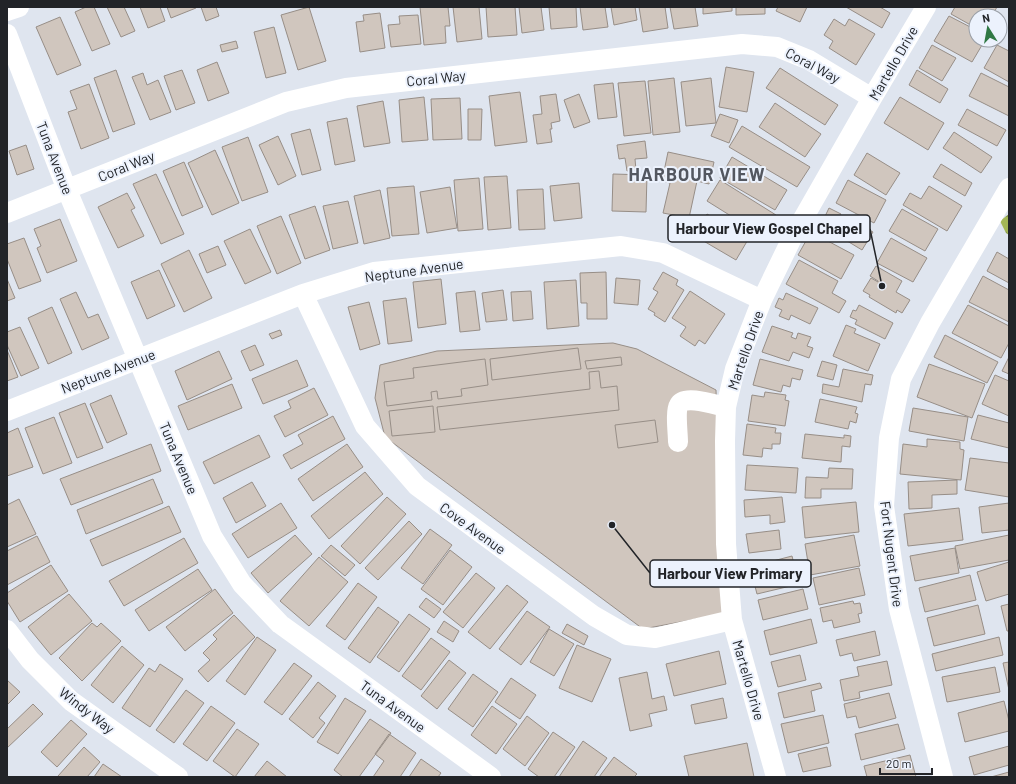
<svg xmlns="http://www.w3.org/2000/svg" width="1016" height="784" font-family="Barlow,sans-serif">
<defs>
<pattern id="forest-firs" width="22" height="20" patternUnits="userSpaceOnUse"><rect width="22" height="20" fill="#a4b757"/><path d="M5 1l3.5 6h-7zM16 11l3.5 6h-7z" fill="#859548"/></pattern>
</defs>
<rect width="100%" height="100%" fill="#dfe5ef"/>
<!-- forest -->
<path fill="url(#forest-firs)" d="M1009,214V235L1006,233L1000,221Z"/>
<!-- building -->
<path fill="#d0c6be" stroke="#978e87" d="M86,7H94L110,44L92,51L75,12Z
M107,7H124L135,31L121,37Z
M140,7H160L165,21L148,28Z
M167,7H195L196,8L171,18Z
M201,7H216L219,16L206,21Z
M309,7L326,61L298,70L281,15Z
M420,7H448L450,26H445L446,43L424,45Z
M453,7H479L482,39L457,42Z
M486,7H515L517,35L488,37Z
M519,7H541L544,30L522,33Z
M549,7H576L577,27L551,29Z
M580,7H605L608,27L583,30Z
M611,7H635L637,20L614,25Z
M639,7H665L668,28L643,32Z
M670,7H695L698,26L674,29Z
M703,7H732V11L703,14Z
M736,7H765V14L736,15Z
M778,7H807L800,22L776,11Z
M846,7H880L890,13L882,28Z
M955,7H997L992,16H976V28L951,14Z
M380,13L385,48L360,52L356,22L364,21L363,15Z
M418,15L421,44L391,47L388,25L400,24L399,16Z
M949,16L976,30V40H985L972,62L934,41Z
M60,17L81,65L57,75L36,27Z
M834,19L845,26L849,19L875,34L856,65L829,48L833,41L824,35Z
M274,27L286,73L266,78L254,32Z
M236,41L238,48L222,52L220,45Z
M932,45L956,58L942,81L919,68Z
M997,45L1009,51V82L984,68Z
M217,62L229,93L208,101L197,70Z
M726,67L754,72L747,112L719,107Z
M780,68L838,105L825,125L766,88Z
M116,70L135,124L113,132L94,78Z
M182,70L195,103L176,110L164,76Z
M917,70L948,89L940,103L909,85Z
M143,73L147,85L158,80L171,112L150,120L132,77Z
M981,73L1009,87V116L969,96Z
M674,78L680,132L653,135L648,81Z
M711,78L716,123L686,126L681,82Z
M645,81L651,133L624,136L618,83Z
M613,83L617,117L598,119L594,85Z
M89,84L109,138L81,149L68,112L77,109L70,91Z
M520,92L527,142L495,146L489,96Z
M556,94L560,121L551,123L552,129H550L552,142L537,144L533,115L542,114L540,96Z
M579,94L590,122L574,128L564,100Z
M424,97L428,140L402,142L399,100Z
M900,97L944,123L928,150L884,123Z
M460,98L462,139L433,140L431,99Z
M383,101L390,143L364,147L357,106Z
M775,103L821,134L805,157L759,127Z
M468,109H482L481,140H468Z
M967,109L1006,130L997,146L958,125Z
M720,114L738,120L729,143L711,136Z
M347,118L355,161L335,165L327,122Z
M742,126L810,167L797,187L729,147Z
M310,129L321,170L302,175L291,134Z
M954,132L992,157L981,173L943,148Z
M278,136L296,176L278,185L259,145Z
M248,137L268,192L242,201L222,147Z
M645,141L647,158L635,159L636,170L627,171L625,158L619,159L617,145Z
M26,145L34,169L17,175L9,151Z
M215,150L239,203L212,215L188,163Z
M668,152L714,162L709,184L697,181L689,218L663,213L670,183L662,181Z
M867,153L900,173L886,195L854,175Z
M732,157L787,190L775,210L720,178Z
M184,162L203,207L182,216L163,171Z
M941,164L972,183L965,196L933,177Z
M156,174L184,234L161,244L133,184Z
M613,174L647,175L646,212L612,211Z
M507,176L511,228L488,230L484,177Z
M479,178L483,229L458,231L454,180Z
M720,180L776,215L763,236L707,201Z
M848,180L886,200L874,223L836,203Z
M579,183L582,218L554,221L550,186Z
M414,186L419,234L392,236L387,188Z
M929,186L962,206L947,231L903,205L910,193L921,199Z
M450,187L457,228L427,233L420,192Z
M543,189L545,229L519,230L517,190Z
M380,190L390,238L364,244L354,196Z
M127,193L135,208L131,210L144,236L118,248L98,207Z
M348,201L358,243L333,249L323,206Z
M315,206L330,250L305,259L289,215Z
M829,208L841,214L830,237L818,231Z
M902,209L938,229L925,251L889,231Z
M707,214L749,238L736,260L695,236Z
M281,216L301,263L277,274L257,226Z
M846,216L873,232L862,250L834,233Z
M60,219L77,261L47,273L37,248L41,246L34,229Z
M250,229L271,272L245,284L224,241Z
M811,232L854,255L841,279L798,255Z
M24,238L41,281L19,289L7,259V244Z
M891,238L927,258L913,282L877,263Z
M218,246L226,265L207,273L199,254Z
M189,250L212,298L184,312L161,264Z
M997,252L1009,259V283L987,271Z
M799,260L838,281L832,293L846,301L839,313L786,284Z
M876,266L902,281L896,292L910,300L902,313L897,310L896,313L869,297L870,295L863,291L871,278L878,282V281L870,276Z
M159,270L175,306L147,319L131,282Z
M606,272L607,319H587V303H581L580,273Z
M663,272L678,280L676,285L684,290L665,322L654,315L655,313L648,309L658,292L653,289Z
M983,276L1009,290V322L969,302Z
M616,278L640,280L638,305L614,303Z
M7,279L15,298L7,301Z
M441,279L446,324L418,328L413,282Z
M576,280L579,326L547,329L544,282Z
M503,290L507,320L486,322L482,293Z
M475,291L480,330L460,332L456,293Z
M531,291L533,319L513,321L511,292Z
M690,291L725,314L705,344L699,340L695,346L680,336L686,327L672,318Z
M76,292L88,318L98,314L109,338L82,350L60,299Z
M786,293L818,308L810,324L791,315L789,320L779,316L782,310L775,307L779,298L783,300Z
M406,298L412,341L388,344L383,301Z
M369,302L380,344L360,350L348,307Z
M859,305L893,323L885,339L855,324L857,320L850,317L853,310L856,311Z
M968,305L1009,326V343L1001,358L952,333Z
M52,307L72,353L48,364L28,318Z
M846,325L856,329L854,333L880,344L868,371L833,356Z
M772,326L793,333L791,337L796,339L798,333L811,337L807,346L813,348L809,358L793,352L789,361L762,352Z
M20,327L39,368L21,376L7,345V332Z
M280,330L282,335L272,339L269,334Z
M945,335L998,362L987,383L934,357Z
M613,343L637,349L716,390L723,614L643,629L385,437L375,398L380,365L437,351Z
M255,345L264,365L250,371L241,351Z
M578,348L581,369L492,380L490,359Z
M7,350L18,377L7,381Z
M219,351L232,379L187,400L175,371Z
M621,357L622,365L587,369L585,361Z
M1009,357V374L1002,371Z
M485,359L488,385L461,389L462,396L438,399L437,391L431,392L432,400L387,406L384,382L414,378L413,368Z
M760,359L803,370L800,380L792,378L790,387L783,385L781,392L753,385Z
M297,360L308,386L263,404L252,379Z
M822,361L837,365L833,380L817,376Z
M929,364L985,384L972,418L917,397Z
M843,369L873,375L871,385L865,384L862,402L822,393L823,384L839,387Z
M599,371L601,388L617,386L619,410L440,430L437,407L590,389L589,372Z
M995,375L1009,381V416L982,404Z
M232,384L242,408L188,430L178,406Z
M314,388L328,415L285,437L274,416L291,408L288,401Z
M765,392L786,395L785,400L789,401L785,426L748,421L752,395L764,397Z
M111,395L127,434L107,443L90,404Z
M820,399L857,407L855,413L858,414L856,423L850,421L848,429L815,422Z
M85,403L103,448L77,458L59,413Z
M433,406L435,432L392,436L389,411Z
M913,408L968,417L964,441L909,431Z
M978,415L1009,423V448L971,439Z
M333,416L345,439L291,469L283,455L303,444L298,435Z
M54,417L72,463L43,474L25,428Z
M655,420L658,442L618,448L615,425Z
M747,424L776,428L775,433H781L780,444H772V449L763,448L762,457L743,455Z
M18,428L33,467L7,476V433Z
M805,434L844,438V435L851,436L850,447L842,446L841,462L802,458Z
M259,435L270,457L214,484L203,462Z
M927,439L960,442V449L964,450L961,480L900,474L903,444L927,447Z
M151,444L161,471L71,505L60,479Z
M347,444L363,467L313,501L298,479Z
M970,458L1009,463V497L965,490Z
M747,465L798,468L796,493L745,490Z
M829,468L853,469L852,489H821V498H805L806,477L828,478Z
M365,472L383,494L329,539L311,516Z
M153,479L163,503L86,534L77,510Z
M957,480V494L932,495V508L909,509L908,482Z
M252,482L266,506L236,523L223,498Z
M387,497L406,514L360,564L341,546Z
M782,497L785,522L770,524V515L745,517L744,500Z
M19,499L36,534L7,547V505Z
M856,502L859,532L805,538L802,507Z
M281,503L297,528L248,558L232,534Z
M1009,503V530L982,533L979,507Z
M169,506L181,532L102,566L90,540Z
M959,508L963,540L908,546L904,514Z
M409,521L422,534L378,580L365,568Z
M430,529L452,545L423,584L401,568Z
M779,530L781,549L749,553L746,534Z
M295,535L312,554L268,593L251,573Z
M854,535L860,566L810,575L805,544Z
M1009,535V560L960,569L955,546Z
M37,536L50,562L7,585V551Z
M184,538L198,563L124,606L109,581Z
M331,545L355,565L345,576L321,556Z
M955,548L959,573L915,581L910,556Z
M450,550L472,567L443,605L421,589Z
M792,556L799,584L757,594L750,567Z
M319,557L348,582L309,626L280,601Z
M1009,562V594L986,601L977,572Z
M51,565L68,591L20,622L7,601V593Z
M859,568L865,595L819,605L813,578Z
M198,569L212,590L149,631L135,610Z
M476,573L495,588L463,628L443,612Z
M970,575L976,600L925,612L919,588Z
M358,583L377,597L345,640L326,626Z
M507,585L528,602L490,649L468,632Z
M215,589L233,613L185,651L166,627Z
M803,589L808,609L763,620L758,600Z
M69,594L92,621L51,655L28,627Z
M426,598L441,609L434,618L419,607Z
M853,601L854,604L860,603L862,613L858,614L860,622L834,628L832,620L823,622L820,608Z
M1009,604V631H1007L1001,606Z
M978,605L985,634L934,646L927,618Z
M378,607L399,622L370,663L348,648Z
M527,611L550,627L521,665L499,649Z
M409,614L430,629L399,672L377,657Z
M234,615L255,637L208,682L198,671L210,660L203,653L217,639L213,635Z
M811,619L817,643L770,655L764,631Z
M444,621L459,631L453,642L437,632Z
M92,623L97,627L101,623L121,641L82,681L59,658Z
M567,624L588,636L584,645L562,633Z
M549,629L574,644L554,676L530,662Z
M875,631L880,655L854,661L852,653L840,656L836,640Z
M257,637L276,650L245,695L226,681Z
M999,637L1003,655L936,671L932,654Z
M431,638L450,652L421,690L402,676Z
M577,645L611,659L592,702L559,688Z
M122,646L144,665L113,703L91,685Z
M719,651L726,684L674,696L666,664Z
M800,655L806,680L778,687L771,662Z
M449,660L466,673L437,709L421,696Z
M887,661L892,685L859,692L860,698L844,701L840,680L859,676L857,667Z
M1009,662V690L1003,663Z
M294,663L312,676L282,715L264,702Z
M160,664L183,679L150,727L122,708L149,668L155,672Z
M995,667L1000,692L947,702L942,677Z
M647,672L652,699L664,696L667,710L649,714L652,726L630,731L619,678Z
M473,674L498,692L473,727L448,709Z
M511,678L536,695L520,719L495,702Z
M7,680L20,692L7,705Z
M318,682L336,696L319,718L325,723L313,738L289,719Z
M820,683L822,688L811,691L815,711L784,718L778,693Z
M186,690L204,703L174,743L156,730Z
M889,693L896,718L859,728L856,716L847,718L844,704Z
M345,698L366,711L338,754L317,742Z
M723,698L727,718L695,724L691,705Z
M1004,701L1009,721V731L965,742L958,713Z
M33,704L43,714L7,748V729Z
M211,706L235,723L207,761L183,744Z
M492,706L517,724L496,754L471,735Z
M823,715L829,743L788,753L781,724Z
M527,716L549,733L525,766L503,749Z
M370,719L391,733L359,777H343L334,770Z
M71,720L87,734L57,767L41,752Z
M898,724L905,749L861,760L855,734Z
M237,729L259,744L235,777L213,761Z
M553,732L575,747L554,777H539L528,769Z
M389,734L416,753L400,777H373L384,761L375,754Z
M583,741L607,758L594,777H559Z
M747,743L754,777H689L684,756Z
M1009,746V765L974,775L969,757Z
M84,747L100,762L87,777H60L58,776Z
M827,747L831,766L803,772L798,754Z
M910,755L916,777H867L864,766Z
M614,757L637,774L634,777H599Z
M421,759L441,773L438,777H409Z
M267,761L287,777H254Z
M103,764L122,777H94Z
M1009,772V777H991Z"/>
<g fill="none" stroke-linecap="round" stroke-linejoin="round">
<!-- minor -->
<path stroke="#fff" stroke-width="20" d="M7,11L19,7
M7,34L67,190L212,536L242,584L280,624L491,777
M7,213L286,102L346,88L742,44L777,47L809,60L872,98
M303,294L365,426L417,486L594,616L627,635L655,638L732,620
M7,411L303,294L374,272L621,246L663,253L762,300
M678,442C678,434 675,411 679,405C684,394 716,405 726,407
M7,630L30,660L71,701L178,777
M776,777L732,620L726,544L725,441L726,407L735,369L762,300L792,238L872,98L926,7
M943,777L899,609L884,506L889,438L901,379L930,323L1009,188"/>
</g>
<g text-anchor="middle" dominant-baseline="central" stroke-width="4" stroke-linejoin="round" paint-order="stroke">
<!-- street labels -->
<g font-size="14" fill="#222428" stroke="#ecf2fd">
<text transform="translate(893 63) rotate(-60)">Martello Drive</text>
<text transform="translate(813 65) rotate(28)">Coral Way</text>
<text transform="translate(436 78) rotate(-6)">Coral Way</text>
<text transform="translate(55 158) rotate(69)">Tuna Avenue</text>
<text transform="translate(126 166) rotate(-22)">Coral Way</text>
<text transform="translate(414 270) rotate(-8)">Neptune Avenue</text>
<text transform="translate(745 350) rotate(-71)">Martello Drive</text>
<text transform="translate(108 371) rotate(-21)">Neptune Avenue</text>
<text transform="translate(179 458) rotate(67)">Tuna Avenue</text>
<text transform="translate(473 528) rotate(36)">Cove Avenue</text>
<text transform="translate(892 554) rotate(83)">Fort Nugent Drive</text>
<text transform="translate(749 680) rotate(74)">Martello Drive</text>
<text transform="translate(393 706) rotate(36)">Tuna Avenue</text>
<text transform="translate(87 710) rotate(38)">Windy Way</text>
</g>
<!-- district labels -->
<g font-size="18" font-weight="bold" letter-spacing="1" fill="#535760" stroke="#ecf2fd">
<text x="697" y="174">HARBOUR VIEW</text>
</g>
</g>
<!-- callouts -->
<path fill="none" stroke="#222428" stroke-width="1.5" d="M882 286L870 229M612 525L650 573"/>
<g fill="#222428" stroke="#ecf2fd" stroke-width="1.5">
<circle cx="882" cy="286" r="4"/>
<circle cx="612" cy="525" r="4"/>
</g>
<g fill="#ecf2fd" stroke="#222428" stroke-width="1.5">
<rect x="668" y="215" width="202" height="27" rx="4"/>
<rect x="650" y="560" width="161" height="27" rx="4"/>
</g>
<g font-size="15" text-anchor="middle" font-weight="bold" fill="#222428">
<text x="769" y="234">Harbour View Gospel Chapel</text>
<text x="730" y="579">Harbour View Primary</text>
</g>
<!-- border -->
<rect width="1016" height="784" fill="none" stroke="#222428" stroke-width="16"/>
<!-- north arrow -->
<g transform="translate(988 28) rotate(349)"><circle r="19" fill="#ecf2fd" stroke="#9ba0a8"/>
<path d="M0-3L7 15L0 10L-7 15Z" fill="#307845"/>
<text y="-6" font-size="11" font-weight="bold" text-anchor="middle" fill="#222428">N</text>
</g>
<!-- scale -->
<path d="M880 768v6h52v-6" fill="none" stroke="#222428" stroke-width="2"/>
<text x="886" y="768" font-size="12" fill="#222428" stroke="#ecf2fd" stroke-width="3" paint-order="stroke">20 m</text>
</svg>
